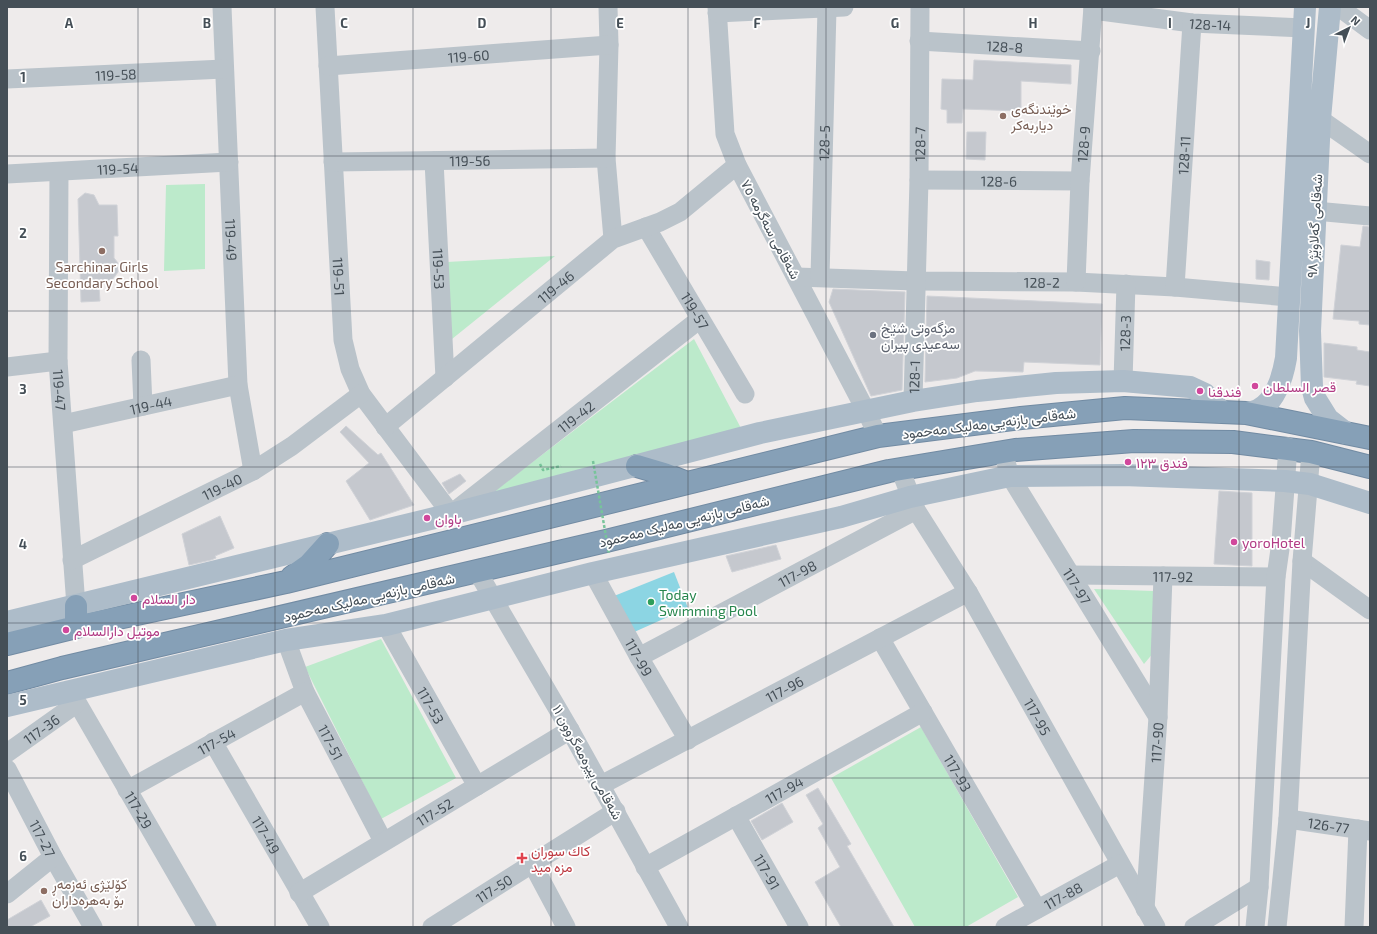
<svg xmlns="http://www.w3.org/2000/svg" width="1377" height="934" font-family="'Exo 2',Vazirmatn,sans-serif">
<rect width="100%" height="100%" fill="#eeebeb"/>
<!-- green -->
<path fill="#bceacb" d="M205,184V269L164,271L166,185Z
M555,256L452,339L447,262Z
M694,339L743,432L488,496Z
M1094,589L1154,591V652L1144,664Z
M381,639L456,778L381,819L305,667Z
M921,727L1018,897L966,927H915L831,778Z"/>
<!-- water -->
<path fill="#8cd5e3" d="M674,572L688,608L632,633L614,596Z"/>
<!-- building -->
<path fill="#c5c8ce" stroke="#d0d2d7" d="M974,60L1071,65V84L1021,81V111L963,109L962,123H947V110L941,109L942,79L973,80Z
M967,132H986L985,160L966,159Z
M85,193L94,195L99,205H117L118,236H114V258L118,263V272L112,280H109L99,287L100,301L81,302L78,199Z
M1363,226L1370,227V325L1359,324V321L1333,319L1341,245L1360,247Z
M1256,260L1270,262L1269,280L1256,279Z
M833,289L905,292L902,390L871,396L829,302Z
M927,296L1102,304L1100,365L1024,362L1023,372L975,371L957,378L925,382Z
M1324,343L1357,347V350L1370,352V386L1356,384L1357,381L1324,377Z
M346,426L378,455L381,453L414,505L370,520L346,481L369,463L340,432Z
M460,474L466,481L449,494L442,483Z
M1219,491L1252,493V566L1214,564Z
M220,516L234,548L215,556L216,558L211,560L189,565L182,534Z
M776,545L781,559L732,572L726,556Z
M818,788L851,844L847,846L894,927H841L815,882L840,867L818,828L823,824L806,795Z
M782,803L793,822L762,840L751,821Z
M41,900L50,916L30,927H7V920Z"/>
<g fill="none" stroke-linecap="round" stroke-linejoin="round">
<!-- highway casing -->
<g stroke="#728ba3" stroke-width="24">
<path id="highway" d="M637,466L664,474L687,483
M292,577L309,565L328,544
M76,627V606
M7,644L76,627L286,582L878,436L1021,418L1125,408L1246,413L1370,438
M7,683L62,668L606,541L889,471L1015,450L1134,441L1233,442L1311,452L1370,467"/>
</g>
<!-- path -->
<path stroke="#77c49a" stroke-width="2.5" stroke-dasharray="3 2" stroke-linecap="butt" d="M540,464L543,470L561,466"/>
<!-- minor -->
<g stroke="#bac3ca" stroke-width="19">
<path id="s1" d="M222,7L238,385L253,471"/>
<path id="s2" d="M325,7L343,340L350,369L361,394L451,514L700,319"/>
<path d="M608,7L609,45L606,158L613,239"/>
<path d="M717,7L725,134L737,165L866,411L878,436"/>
<path d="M1339,7L1370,30"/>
<path id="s3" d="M1093,10L1192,23L1304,28"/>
<path d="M717,13L844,7"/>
<path id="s4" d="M919,41L1091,51"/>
<path id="s5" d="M328,66L609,45"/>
<path id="s6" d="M7,79L224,69"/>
<path d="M1320,119L1370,154"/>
<path id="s7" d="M434,161L445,378"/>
<path id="s8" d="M333,162L606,158"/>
<path id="s9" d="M59,172L58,361L76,606"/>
<path id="s10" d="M7,174L229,162"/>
<path id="s11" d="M919,180L1080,181"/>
<path d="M1315,211L1370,216"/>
<path id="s12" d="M646,227L745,394"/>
<path id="s13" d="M796,277L916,281L1076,282L1175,287L1288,297"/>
<path id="s14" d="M820,277L827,9"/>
<path id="s15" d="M1076,282L1080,181L1093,7"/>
<path id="s16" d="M1175,287L1192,23"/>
<path d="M141,360L143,406"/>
<path d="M7,367L58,361"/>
<path id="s17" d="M1123,381L1126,284"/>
<path id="s18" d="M913,401L919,180L920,7"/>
<path id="s19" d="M63,424L238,385"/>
<path id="s20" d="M385,427L613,239L660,222L680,212L737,165"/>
<path id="s21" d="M1003,452L1010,476L1158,717"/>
<path id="s22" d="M900,469L916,510L968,592L1156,927"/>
<path id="s23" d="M72,560L253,471L292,446L361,394"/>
<path d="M1302,561L1370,610"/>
<path d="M477,571L570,730L679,927"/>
<path id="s24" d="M593,573L639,657L688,740"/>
<path id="s25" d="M1071,575L1276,577"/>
<path id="s26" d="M386,625L477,786"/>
<path id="s27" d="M880,638L1037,909"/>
<path id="s28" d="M286,640L305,692L383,841"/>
<path id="s29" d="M639,657L916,510"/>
<path id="s30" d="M71,692L207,927"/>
<path id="s31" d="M213,742L320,927"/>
<path id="s32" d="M7,753L76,704"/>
<path id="s33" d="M7,769L53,857L93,927"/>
<path id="s34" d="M601,785L968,592"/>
<path id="s35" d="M127,790L305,692"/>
<path id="s36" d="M736,816L799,927"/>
<path id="s37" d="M1288,819L1370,831"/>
<path d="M533,865L566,927"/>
<path id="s38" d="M645,867L923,712"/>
<path id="s39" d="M299,893L570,730"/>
<path d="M7,894L53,857"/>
<path id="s40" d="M1145,909L1158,717L1163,576"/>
<path id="s41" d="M432,927L616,811"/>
<path id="s42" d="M1005,927L1120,864"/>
<path d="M1194,927L1259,887"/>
<path d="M1255,927L1259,887L1276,577L1281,542L1288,447"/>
<path d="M1277,927L1288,819L1302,561L1311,452"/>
<path d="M1354,927L1358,829"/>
</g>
<!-- major -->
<path stroke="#adbcc9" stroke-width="22" d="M1330,7L1320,119L1310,331L1312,387L1315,398L1328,419L1346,433
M1246,413C1273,411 1282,381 1286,358L1305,7
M7,622L451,514L760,433L913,401L977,391L1056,383L1123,381L1190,387L1205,394L1222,412
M7,706L286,640L386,625L593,573L841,517L910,497L1010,476L1123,475L1285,481L1310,484L1370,503"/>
<!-- highway -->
<use href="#highway" stroke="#86a0b7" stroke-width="22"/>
<!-- path-bridge -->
<path stroke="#77c49a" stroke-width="2.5" stroke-dasharray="3 2" stroke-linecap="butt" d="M593,461L609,554"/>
</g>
<!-- grid -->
<path fill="none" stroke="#454f57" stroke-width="1" stroke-opacity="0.55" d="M138,7V927M275,7V927M413,7V927M551,7V927M688,7V927M826,7V927M964,7V927M1102,7V927M1239,7V927M7,156H1370M7,311H1370M7,467H1370M7,623H1370M7,778H1370"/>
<!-- markers -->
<g fill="#8d6e63" stroke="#fff" stroke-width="1.5">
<circle cx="1003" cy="116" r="4"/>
<circle cx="102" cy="251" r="4"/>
<circle cx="44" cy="891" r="4"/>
</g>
<circle fill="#6b7280" stroke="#fff" stroke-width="1.5" cx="873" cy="335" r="4"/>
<g fill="#d1479c" stroke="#fff" stroke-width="1.5">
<circle cx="1255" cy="386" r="4"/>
<circle cx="1200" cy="391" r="4"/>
<circle cx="1128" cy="462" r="4"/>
<circle cx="427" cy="518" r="4"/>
<circle cx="1234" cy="542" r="4"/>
<circle cx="134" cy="598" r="4"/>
<circle cx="66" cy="630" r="4"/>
</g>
<circle fill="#2e9e5b" stroke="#fff" stroke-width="1.5" cx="651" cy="602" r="4"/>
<path fill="#e0444e" stroke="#fff" stroke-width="1.5" d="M520 852h4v4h4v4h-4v4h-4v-4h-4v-4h4z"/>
<g text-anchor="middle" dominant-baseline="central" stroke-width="3.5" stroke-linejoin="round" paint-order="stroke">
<!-- street labels -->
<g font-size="14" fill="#454f57" stroke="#fff">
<text stroke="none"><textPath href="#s3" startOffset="118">128-14</textPath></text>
<text stroke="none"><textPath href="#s4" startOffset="86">128-8</textPath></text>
<text stroke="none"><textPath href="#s5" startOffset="141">119-60</textPath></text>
<text stroke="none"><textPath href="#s6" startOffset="109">119-58</textPath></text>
<text stroke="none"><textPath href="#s14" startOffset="134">128-5</textPath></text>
<text stroke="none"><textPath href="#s18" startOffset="257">128-7</textPath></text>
<text stroke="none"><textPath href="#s15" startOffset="138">128-9</textPath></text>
<text stroke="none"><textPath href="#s16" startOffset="132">128-11</textPath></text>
<text stroke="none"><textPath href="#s8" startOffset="137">119-56</textPath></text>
<text stroke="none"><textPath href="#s10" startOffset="111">119-54</textPath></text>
<text stroke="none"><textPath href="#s11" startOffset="80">128-6</textPath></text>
<text transform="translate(1314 226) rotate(-87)">شەقامی گەلاوێژ ٩٨</text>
<text transform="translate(771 229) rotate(62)">شەقامی سەگرمە ٧٥</text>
<text stroke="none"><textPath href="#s1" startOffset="233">119-49</textPath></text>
<text stroke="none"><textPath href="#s7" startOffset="108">119-53</textPath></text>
<text stroke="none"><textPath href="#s2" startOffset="270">119-51</textPath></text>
<text stroke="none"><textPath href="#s13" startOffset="246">128-2</textPath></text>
<text stroke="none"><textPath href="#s20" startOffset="221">119-46</textPath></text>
<text stroke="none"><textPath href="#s12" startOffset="97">119-57</textPath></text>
<text stroke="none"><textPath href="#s17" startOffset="48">128-3</textPath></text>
<text stroke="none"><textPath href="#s18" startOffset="24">128-1</textPath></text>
<text stroke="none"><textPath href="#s9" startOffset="218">119-47</textPath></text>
<text stroke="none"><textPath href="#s19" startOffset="90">119-44</textPath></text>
<text stroke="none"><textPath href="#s2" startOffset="699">119-42</textPath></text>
<text transform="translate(989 423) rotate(-7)">شەقامی بازنەیی مەلیک مەحمود</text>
<text stroke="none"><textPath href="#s23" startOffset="167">119-40</textPath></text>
<text transform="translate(684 521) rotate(-14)">شەقامی بازنەیی مەلیک مەحمود</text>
<text stroke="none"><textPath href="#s29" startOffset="179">117-98</textPath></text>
<text stroke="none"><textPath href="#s25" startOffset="102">117-92</textPath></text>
<text stroke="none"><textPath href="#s21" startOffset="154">117-97</textPath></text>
<text transform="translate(369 597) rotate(-13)">شەقامی بازنەیی مەلیک مەحمود</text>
<text stroke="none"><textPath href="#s24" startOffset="96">117-99</textPath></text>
<text stroke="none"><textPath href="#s34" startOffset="207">117-96</textPath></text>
<text stroke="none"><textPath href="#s26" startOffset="92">117-53</textPath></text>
<text stroke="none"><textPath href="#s22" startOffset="284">117-95</textPath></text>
<text stroke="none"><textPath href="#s32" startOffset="42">117-36</textPath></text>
<text stroke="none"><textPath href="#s35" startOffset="102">117-54</textPath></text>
<text stroke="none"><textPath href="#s28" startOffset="112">117-51</textPath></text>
<text stroke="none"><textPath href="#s40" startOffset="167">117-90</textPath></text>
<text transform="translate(588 762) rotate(61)">شەقامی پیرەمەگروون ١١</text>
<text stroke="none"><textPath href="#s27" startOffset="156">117-93</textPath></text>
<text stroke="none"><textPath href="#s38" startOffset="159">117-94</textPath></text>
<text stroke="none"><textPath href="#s30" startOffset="136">117-29</textPath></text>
<text stroke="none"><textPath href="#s39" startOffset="158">117-52</textPath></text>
<text stroke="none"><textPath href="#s37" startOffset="41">126-77</textPath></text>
<text stroke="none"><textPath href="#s31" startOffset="107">117-49</textPath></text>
<text stroke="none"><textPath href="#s33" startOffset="78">117-27</textPath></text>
<text stroke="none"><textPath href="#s36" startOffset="64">117-91</textPath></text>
<text stroke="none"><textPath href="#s41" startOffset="73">117-50</textPath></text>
<text stroke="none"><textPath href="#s42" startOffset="66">117-88</textPath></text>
</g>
<!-- education labels -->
<g font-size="14" fill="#785e54" stroke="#fff" text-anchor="start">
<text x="1011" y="108">خوێندنگەی<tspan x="1011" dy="16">دیاربەکر</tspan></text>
<text x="102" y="266" text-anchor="middle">Sarchinar Girls<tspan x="102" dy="16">Secondary School</tspan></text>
<text x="52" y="883">کۆلێژی ئەزمەڕ<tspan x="52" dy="16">بۆ بەهرەداران</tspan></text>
</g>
<!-- worship labels -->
<g font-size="14" fill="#5b616d" stroke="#fff" text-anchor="start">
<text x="881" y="327">مزگەوتی شێخ<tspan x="881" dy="16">سەعیدی پیران</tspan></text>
</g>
<!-- hotel labels -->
<g font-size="14" fill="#b23c85" stroke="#fff" text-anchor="start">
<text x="1263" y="386">قصر السلطان</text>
<text x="1208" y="391">فندقنا</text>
<text x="1136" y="462">فندق ١٢٣</text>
<text x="435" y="518">باوان</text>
<text x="1242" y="542">yoroHotel</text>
<text x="142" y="598">دار السلام</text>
<text x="74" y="630">موتيل دارالسلام</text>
</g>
<!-- leisure labels -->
<g font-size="14" fill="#27864d" stroke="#fff" text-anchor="start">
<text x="659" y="594">Today<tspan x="659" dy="16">Swimming Pool</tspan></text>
</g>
<!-- health labels -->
<g font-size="14" fill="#be3a42" stroke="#fff" text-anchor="start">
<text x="531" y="850">كاك سوران<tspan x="531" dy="16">مزه ميد</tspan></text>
</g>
</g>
<g font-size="13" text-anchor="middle" font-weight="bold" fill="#454f57" stroke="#fff" stroke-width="3.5" stroke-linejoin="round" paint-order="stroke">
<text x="69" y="28">A</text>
<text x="207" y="28">B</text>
<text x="344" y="28">C</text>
<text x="482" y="28">D</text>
<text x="620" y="28">E</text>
<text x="757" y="28">F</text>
<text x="895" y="28">G</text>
<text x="1033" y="28">H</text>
<text x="1170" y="28">I</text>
<text x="1308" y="28">J</text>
<text x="23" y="82">1</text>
<text x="23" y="238">2</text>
<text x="23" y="394">3</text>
<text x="23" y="549">4</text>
<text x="23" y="705">5</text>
<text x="23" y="861">6</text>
</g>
<!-- border -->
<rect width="1377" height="934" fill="none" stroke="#454f57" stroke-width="16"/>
<!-- north arrow -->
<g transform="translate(1349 28) rotate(42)" stroke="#ffffff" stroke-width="3" paint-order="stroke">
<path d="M0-3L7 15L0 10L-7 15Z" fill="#454f57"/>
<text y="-6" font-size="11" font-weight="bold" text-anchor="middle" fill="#454f57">N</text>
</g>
</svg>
